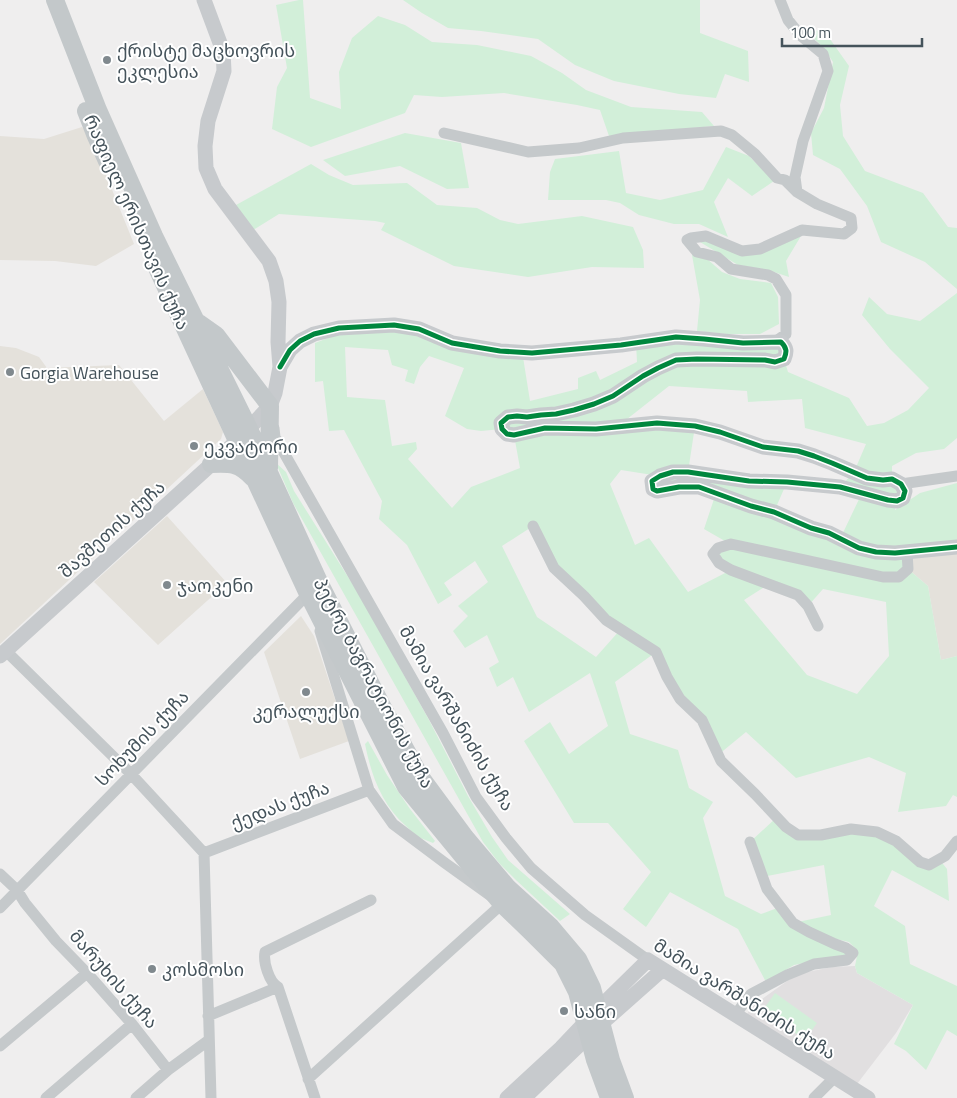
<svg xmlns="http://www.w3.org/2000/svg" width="957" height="1098" font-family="'Titillium Web','Noto Sans Georgian',sans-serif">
<rect width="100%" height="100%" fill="#efeeee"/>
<!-- commercial -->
<path fill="#e4e1db" d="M82,127L92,140L134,244L96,266L55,261L0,260V136L44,139Z
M0,346L16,348L39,357L47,368L119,365L164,421L203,389L223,432L221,439L0,644Z
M167,516L227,583L158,645L94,582Z
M957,547V656L941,660L928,586L908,569V562L921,551Z
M301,616L314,636L349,741L300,759L264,652Z"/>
<!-- education -->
<path fill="#e1dfe0" d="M855,966L857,973L913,1005L896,1033L857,1084L746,1016L751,1007L797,974L832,967Z"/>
<!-- green -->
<path fill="#d2efd9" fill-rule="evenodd" d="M299,0H303L310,98L341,109L339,72L352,38L378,16L405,25L432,42L477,45L531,56L562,73L586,90L631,107L702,112L714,126L609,136L600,110L577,105L504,93L442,97L414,95L405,113L311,147L272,129L277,87L287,68L276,5Z
M403,0H700V33L748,51L749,82L725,74L716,98L679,94L614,81L575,65L538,39L481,31L448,28L422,13Z
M802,28L825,32L849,66L840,105L843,136L865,171L923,193L948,227L957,228V289L925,262L881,242L867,206L840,169L813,155L811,133L824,108L833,62L823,47Z
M405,133L461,143L469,188L447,189L400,166L345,176L323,160Z
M726,147L749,156L774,181L752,196L728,178L714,202L728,237L699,224H674L639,215L620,203L606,200H548L550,172L555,159L619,151L626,193L660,200L703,190Z
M311,164L329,175L353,185L407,183L437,205L477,208L500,220L518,224L582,216L633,227L643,250L644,268L592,267L528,277L454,266L381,230L385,223L375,221L279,214L253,230L236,205Z
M801,236L786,261L789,277L768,270L738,265L700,242L704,240L738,254Z
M692,255L706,258L722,272L740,279L771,283L778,297L779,324L760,334H727L697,331L700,300Z
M957,293V438L944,449L916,453L892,466V479L901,484L894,501L895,510L920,493L957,483V547L908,552V569L928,586L941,660L957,656V797L953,795L946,806L898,812L906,773L869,757L796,778L746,732L718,755L702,720L680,699L656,652L615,682L630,734L678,750L689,788L713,802L703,818L725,896L761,914L780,907L793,923L831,915L824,865L762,877L750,842L777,817L798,835L877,832L921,862L939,859L947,869L949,901L892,870L874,906L905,926L910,964L957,986V1036L947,1030L926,1070L906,1051L894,1044L913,1005L857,973L855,966L858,951L849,942L811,933L850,954L794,965L766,982L738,929L670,892L646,927L623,909L651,872L608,823H574L524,741L550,722L569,754L608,726L590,673L529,712L513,677L497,687L489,668L499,662L487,635L465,648L453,631L468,616L458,606L488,582L475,561L444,583L452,595L438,604L407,545L379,519L382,501L344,430L329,431L323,381L315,382V343L341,333L392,328L523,357L530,401L578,389V378L596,371L600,380L637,362L636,343L775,342L784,359L788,372L849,398L867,426L884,423L908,410L929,388L890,349L862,315L869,297L887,314L920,321ZM345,347L388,350L392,365L408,370L405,381L414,384L420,367L429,356L464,368L445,416L467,429L481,431L502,429L514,435L520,468L471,487L452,508L408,459L417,449L416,442L392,446L385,400L347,397ZM669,386L747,391L748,402L802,399L805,428L866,444L854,472L840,487L862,493L840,539L774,512L787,482L688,472L695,426L617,427ZM621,470L659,476L673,489L716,493L704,529L730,544L713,554L731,570L688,592L649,538L635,545L610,484ZM533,526L554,568L620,630L596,657L537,617L502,546ZM769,584L808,606L823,589L886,602L889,656L857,694L807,675L744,600Z
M276,463L286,472L294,491L360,596L429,720L468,796L492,837L508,860L570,914L560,921L517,881L499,863L483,842L293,503Z
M368,741L387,775L410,809L435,841L433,843C428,841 423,839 418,837C414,834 410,830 406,826C382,805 371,775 365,744Z
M775,993L817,1023L805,1040L763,1010Z"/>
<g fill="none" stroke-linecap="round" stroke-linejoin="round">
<!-- street -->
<path stroke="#c5c9cb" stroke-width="11" d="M780,0L788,20L800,35L823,54L828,71L803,141L795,177L797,192
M444,133L528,152L579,148L623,138L721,131L732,135L755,154L777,178L785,180L797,192L817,204L851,218L852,228L844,234L802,230L760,249L742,251L706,236L691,238L687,240L697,252L717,257L731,269L768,275L776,279L786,295V334L775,342
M274,428L275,437L443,733L476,797L506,838L531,868L585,915L648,960
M901,484L957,476
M533,526L554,568L584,596L606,620L656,652L667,677L680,699L702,720L721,761L755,794L786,827L798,835H821L851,829L877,832L896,841L920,862L929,865L945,856L957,841
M818,626L808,606L798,595L731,570L719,563L713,554L718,548L731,544L883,577H899L908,569L907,552
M6,651L131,774L204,853L211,1098
M204,853L369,790
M0,874L17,890L25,903L56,941L87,973L132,1024L168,1070
M0,908L308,594L310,599
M278,987C269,982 263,962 265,952L371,900
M278,987L315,1098
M735,1015L751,994L787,975L814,964L847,960L853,953L846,948L835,944L809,932L793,923L767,889L750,842
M208,1016L278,987
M0,1046L87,973
M308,1079L502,904L445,863L393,824L369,790L320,631
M46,1098L132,1024
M136,1098L168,1070L209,1040
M814,1098L834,1078"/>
<!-- secondary -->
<path stroke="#c7cacd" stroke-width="15" d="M280,367L290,350L300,341L314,334L339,328L394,325L419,329L452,343L500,351L532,353L621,345L676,337L704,339L743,343L781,342C787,348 787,352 784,359L775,362L765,360L697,359L676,360L658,368L643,376L613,396L594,404L574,410L556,414L541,415L527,417L517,416L508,417L501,423L502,429L507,434L514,435L545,428L596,429L657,423L695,426L720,432L763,447L798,451L814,456L832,463L867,478L883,480L892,479L901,484L905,491L903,498L897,501L888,500L840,487L787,482L749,481L688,472H673L660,476L652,481L653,489L657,491L679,487H699L751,506L774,512L811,528L829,533L859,548L876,552L895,553L957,547
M0,656L237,441L270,406L275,393L280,367L278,342L279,302L276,281L269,261L215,189L206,168L205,146L208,121L224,71L223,51L204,0
M507,1098L561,1048L597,1010L648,960L868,1098
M524,1098L601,1024L662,970"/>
<!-- primary -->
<path stroke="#c3c8ca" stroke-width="18" d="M55,0L98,110L154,236L249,429L320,584L382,706L420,776L465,837L508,888L551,927L578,959L592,988L611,1060L625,1098
M86,111L95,134L107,161
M157,268L308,594L406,787L502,904L530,931L563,964L577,992L595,1060L609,1098
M199,323L216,335L270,406L269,468
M211,464C231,463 239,463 253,478"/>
<!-- cycleway casing -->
<g stroke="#fff" stroke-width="8">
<path id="cycleway" d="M280,367L290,350L300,341L314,334L339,328L394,325L419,329L452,343L500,351L532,353L621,345L676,337L704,339L743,343L781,342C787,348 787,352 784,359L775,362L765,360L697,359L676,360L658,368L643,376L613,396L594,404L574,410L556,414L541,415L527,417L517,416L508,417L501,423L502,429L507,434L514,435L545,428L596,429L657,423L695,426L720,432L763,447L798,451L814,456L832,463L867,478L883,480L892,479L901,484L905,491L903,498L897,501L888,500L840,487L787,482L749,481L688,472H673L660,476L652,481L653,489L657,491L679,487H699L751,506L774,512L811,528L829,533L859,548L876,552L895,553L957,547"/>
</g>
<!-- cycleway -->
<use href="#cycleway" stroke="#00873e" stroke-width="5"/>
</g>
<!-- markers -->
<g fill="#80898e" stroke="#fff" stroke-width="2">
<circle cx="107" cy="60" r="5"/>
<circle cx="10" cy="372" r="5"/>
<circle cx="194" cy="446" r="5"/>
<circle cx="167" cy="585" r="5"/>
<circle cx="306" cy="692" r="5"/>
<circle cx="152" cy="969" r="5"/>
<circle cx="564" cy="1011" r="5"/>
</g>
<g text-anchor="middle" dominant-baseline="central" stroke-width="4" stroke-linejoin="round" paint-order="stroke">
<!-- poi labels -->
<g font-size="18" fill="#45535b" stroke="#fff" text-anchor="start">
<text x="117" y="50">ქრისტე მაცხოვრის<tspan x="117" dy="21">ეკლესია</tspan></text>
<text x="20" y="372">Gorgia Warehouse</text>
<text x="204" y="446">ეკვატორი</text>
<text x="177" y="585">ჯაოკენი</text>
<text x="306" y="711" text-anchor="middle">კერალუქსი</text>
<text x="162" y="969">კოსმოსი</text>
<text x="574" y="1011">სანი</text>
</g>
<!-- street labels -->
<g font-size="18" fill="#45535b" stroke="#fff">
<text transform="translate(137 222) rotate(66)">რაფიელ ერისთავის ქუჩა</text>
<text transform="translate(112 529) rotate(-42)">შავშეთის ქუჩა</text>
<text transform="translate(374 683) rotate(62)">პეტრე ბაგრატიონის ქუჩა</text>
<text transform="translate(457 718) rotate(60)">მამია ვარშანიძის ქუჩა</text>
<text transform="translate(142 738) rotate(-46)">სოხუმის ქუჩა</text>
<text transform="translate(280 805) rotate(-21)">ქედას ქუჩა</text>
<text transform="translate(114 979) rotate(49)">მარუხის ქუჩა</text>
<text transform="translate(745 999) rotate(32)">მამია ვარშანიძის ქუჩა</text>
</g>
</g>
<!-- scale -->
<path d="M782 38v8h140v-8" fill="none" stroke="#45535b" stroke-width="2.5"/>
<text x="790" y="38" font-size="15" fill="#45535b" stroke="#ffffff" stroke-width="4" paint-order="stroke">100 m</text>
</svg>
